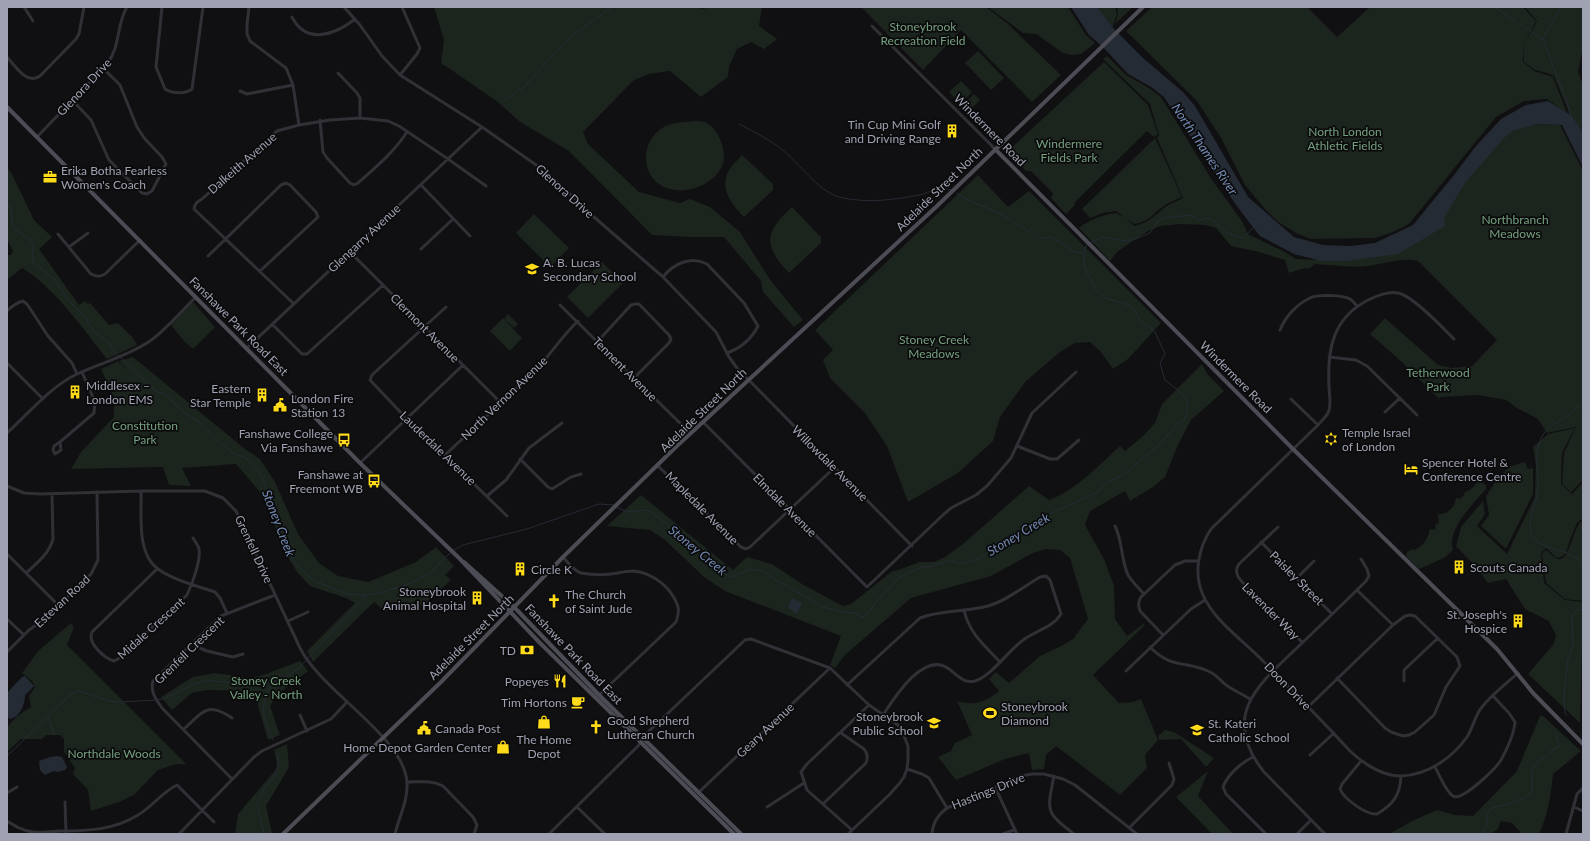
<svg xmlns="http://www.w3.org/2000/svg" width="1590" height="841" font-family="Lato,sans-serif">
<rect width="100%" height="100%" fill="#100f11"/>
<!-- green -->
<path fill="#1c241e" d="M434,7H696L704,9L708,7H762L759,26L777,39L764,49L751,42L737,49L729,67L728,77L701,97L670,71L649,74L634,80L583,132L588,144L639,192L680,203L690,199L710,207L740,232L771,281L803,320L794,327L763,292L761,281L724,237H690L652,235L569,151L520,122L498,102L441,63L444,40Z
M861,7H986L1007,23L1061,75L1032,102L961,30L923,70Z
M988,7H1068L1086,35L1095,43L1081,54L1071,55L1063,53L1036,34L1023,33Z
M1096,7H1115L1117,14L1112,29Z
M1117,7H1133L1115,24L1118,14Z
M1152,7H1307L1337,37L1370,7H1523L1536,21L1524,44L1523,62L1534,71L1553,77L1567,113L1547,99L1524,101L1496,117L1409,224L1393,232L1375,238L1311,239L1296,233L1278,222L1264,208L1245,185L1221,138L1197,101L1126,31Z
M1525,7H1583V47L1578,72L1583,85V136L1570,115L1554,76L1547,73L1535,70L1524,62V44L1537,21Z
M978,51L1004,78L991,90L965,63Z
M1107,56L1126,75L1149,88L1161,97L1212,180L1242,221L1248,234L1283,251L1296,259L1344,261L1442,218L1463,183L1499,140L1509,131L1534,124L1560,125L1583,171V480L1571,492L1562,484L1564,453L1576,427L1547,433L1538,419L1517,408L1506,400L1477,395L1440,397L1439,399L1403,363L1370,334L1385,318L1438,365L1452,368L1472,366L1497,340L1418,261C1402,257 1385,264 1368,266C1350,268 1332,265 1315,264L1309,269L1305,268L1289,273L1285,260L1259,252L1231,246L1216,228L1206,225L1181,224L1160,226L1148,231L1118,251L1110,261L1079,228C1091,219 1101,215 1116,213L1126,218L1134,226C1148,223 1153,217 1164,208C1169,204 1177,201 1183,198L1157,138L1159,135L1150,104L1103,59Z
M1104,62L1148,105L1158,134L1154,137L1147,131L1075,202V205L1066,214L1051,198L1053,193L1031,171H1026L1008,151Z
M961,81L972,92L960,104L949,92Z
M974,94L980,100L969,111L963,105Z
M695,121C698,121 702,121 704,122C718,126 727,151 723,164C716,182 694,192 676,190C639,187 636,138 668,125C677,122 686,122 695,121Z
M1155,138L1182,197C1176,200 1169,202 1164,206C1152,214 1151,221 1134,224L1116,211L1102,213L1090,218L1082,209Z
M742,155L773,184V190L744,217C733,206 719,190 728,172C731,166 738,160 742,155Z
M7,167L11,172L34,220L52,237L39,249L79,305L85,301L88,304L90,303L109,325L118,323L133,338L137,345L107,359C84,330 53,286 22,268L7,280V255H11L13,251L7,240Z
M978,175L1008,207L1029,191L1161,323L1128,359L1113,369L1100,351L1090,342L1075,343L1060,352L1026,381L1000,417L993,441L958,473L908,502L887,446L865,413L830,378L823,360L833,350L815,330Z
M792,207L821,237V243L789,273C763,246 764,232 792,207Z
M534,214L569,248L550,267L516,233Z
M602,262L623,283L588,318L567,297Z
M191,303H194L215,327L193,349L184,341L171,325Z
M508,314L518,324L514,328L504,319Z
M503,318L522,338L510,351L490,331Z
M133,357L245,449L260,459L275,482L298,534L319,563L338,576L368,582L416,562L436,547L454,566L445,575L451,580L422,607L416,600L405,611L395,602L386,612L374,602L313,662L307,651L355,603L346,598L310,586L297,572L283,549L265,498L236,464L182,468L191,486L169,485L163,467L71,469L81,452L114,417V398L101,369L118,361L131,373L119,361Z
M1202,364L1208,375L1224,391L1191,420L1178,445L1165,477L1153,487L1130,501L1125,491L1090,511L1085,525L1104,559L1114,586L1115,619L1127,636L1143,624L1145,625L1093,675L1119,703L1133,702L1141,699L1158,740L1145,755L1147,768L1120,795L1056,746L1046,755L1044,769L1032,770L1029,753L1005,759L956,780L938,757L951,751L955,743L972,735L957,701C976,706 985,702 999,691L989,679L996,672L1009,683L1040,656L1063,645L1073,639L1088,619L1070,558L1060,550L1046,549L1033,553L991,576L911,598L845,655L835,668L830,665L841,636L725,591L704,577L664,539L650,530L607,526L641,495L733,570L747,557L772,564L802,584L843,606L851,604L891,572L904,568L919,562H934L945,557L963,544L1029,486L1049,500C1075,491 1100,464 1120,446L1125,451L1143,436L1155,423L1162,404Z
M1575,428L1562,453L1561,484L1572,494L1583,482V522L1581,519L1577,523L1571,537L1566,553L1563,556L1557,558L1546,548L1541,553L1544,583L1565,600L1583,602L1580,723L1528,674L1553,645L1556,636L1549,621L1525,609L1506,579L1488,583L1476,567L1456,546L1461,527L1483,501L1485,514L1477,526L1507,554L1535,497L1536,465L1533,447L1548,434Z
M1525,462L1528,469L1533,468V494L1506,549L1481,526L1489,515L1486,496L1496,481L1509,467Z
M1479,481L1486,485V489C1474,503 1446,530 1453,550L1444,558L1419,569L1406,556L1407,552L1412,549L1414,550C1423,547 1428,538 1430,529L1435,530L1436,524L1439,523L1438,514C1449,514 1454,508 1456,498L1460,499L1464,495L1465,492L1470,490Z
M1581,521L1583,525V601L1565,599L1546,583L1542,554L1546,550L1557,559C1559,559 1561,559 1563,558C1569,555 1574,529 1581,521Z
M71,623L74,627L67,645L186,764H176L158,770L134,795L119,802L91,811L88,790L73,774L75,768L64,752V739L60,735H46L42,739H21L7,752V727L17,716L31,707L29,696L35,687L32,681L22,673L38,651Z
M300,661L308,671L278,694L270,706L280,735L268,740L255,695L243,691L207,690L192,693L172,710L161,697L193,677L215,673L251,678L266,674Z
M1540,716H1543L1581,751L1553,774C1551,795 1548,815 1539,834H1522L1512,823L1501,821L1498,829L1491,834H1389L1412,821L1437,810L1455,815L1473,816L1517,771Z
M1165,730L1174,732L1214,758L1206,767L1181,739L1159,740L1158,736Z
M287,744L289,767L266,806L272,833L270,834H235L238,814L278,767L274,750Z
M1208,771L1198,796L1233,834H1212L1176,797Z"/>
<!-- water -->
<path fill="#252b35" d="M1071,7H1097L1114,29L1142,57L1183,92L1195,106L1248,197L1294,237L1323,245L1350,246L1375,243L1413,225L1454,175L1476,146L1501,119L1526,105L1548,101L1571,115L1583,133V167L1562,125L1536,124L1512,131L1502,140L1465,183L1444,218L1445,226L1398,254L1346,261H1321L1294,254L1260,236L1255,230L1234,202L1164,97L1151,87L1128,74L1102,46L1089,35Z
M792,598L802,603L797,614L790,609L788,606Z
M25,676L34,686L25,695C25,704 20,718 9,719L7,713V693L22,677Z
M57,756L62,757L67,767L65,770L58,772L54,771L45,775L40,770L39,761L50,757Z"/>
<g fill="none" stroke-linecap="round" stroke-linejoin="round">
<!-- stream -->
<path stroke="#252b35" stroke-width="1" d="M1494,7L1515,21
M1519,24L1543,39L1569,108L1570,114
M1543,38L1561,7
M504,101L524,87L570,37L612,7
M739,124C756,133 773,141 786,153C802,167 821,194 843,198C867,203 895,200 919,195C933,192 937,184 951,190
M957,193L966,199L999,213L1030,232
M7,204L11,207L12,224L14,229L30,239L33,244V262L53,278L70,302L85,317L94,332L109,342L112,349L118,356
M1039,238L1052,237L1075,252L1083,253
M1090,243L1103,237L1126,241L1135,239L1150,233L1157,222L1164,218L1190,215L1199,220L1208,218L1216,223L1227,233L1243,238L1254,227
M121,358L157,392L163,393L186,414L197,420L220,443L236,455L245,457L259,472L272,500L282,534L293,560L299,568L315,581L347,594L367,595L379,593L404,586L429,574L450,553
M1583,403C1576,408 1570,413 1564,418C1556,424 1548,426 1543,435C1531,454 1541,475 1537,495C1535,506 1530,516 1530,527C1530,531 1532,536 1534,538C1543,550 1567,549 1578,559C1580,561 1581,564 1583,566
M616,507L628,512L649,510L730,577L752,569L763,571L776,580L823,607L842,612L855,613L862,617L867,615L876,602L900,577L921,567H930L950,560L959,564L975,560L985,555L997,544L1032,527L1049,514L1096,493L1109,481L1123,475L1160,444L1178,423L1185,419L1188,407L1186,399L1179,391L1165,380L1160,363L1165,354L1155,332L1150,327L1141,322L1133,307L1129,305L1105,298L1096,290L1084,266V253L1087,244
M454,550L463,545L527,529L599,504L614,505
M158,700C174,697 188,684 204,681C212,680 223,682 231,683C260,688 274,685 298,669L366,595
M48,716L54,735
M1567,716L1565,713L1564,696L1568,658L1573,646L1572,616L1577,610L1583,609
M273,740C266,724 260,714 266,696C268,691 270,686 274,682
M7,756L70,695L79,691L109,701L120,702L155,700
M264,834L257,804L265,787L275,776L278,764V755
M1465,834H1466
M1481,834L1487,825V814L1492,808L1509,804L1529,795L1532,790V770L1539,760L1547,756L1552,750L1559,746L1556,734"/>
<!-- minor -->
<path stroke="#303036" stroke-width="3" d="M24,7L33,21
M162,7L156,67L165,89C173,94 186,94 192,89L203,7
M249,7L247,25V34L250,41L286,68L293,85L299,125
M344,7L360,25L382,56L400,75L482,127L549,174L594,217L663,277L716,332L729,357L737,368L912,546
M292,17C306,45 335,35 355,19
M872,26L995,149
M7,57C16,67 27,85 40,76L76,39L79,34L84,7
M338,73L357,93L360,98V118
M400,75L417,54L420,48L402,7
M240,91L247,94L293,85
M72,100L91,120L109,160L142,193L147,194L152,191L166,164L162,157L145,139L137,127L120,85L103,68
M320,120L323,152L327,158L350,183L354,185L358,183C376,167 394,152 407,132
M37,137L107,64C121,46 116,25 127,7
M421,185L470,236
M58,234L91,274C97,277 100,277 105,274L140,240
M69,247L88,233
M421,249L453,219
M350,252L501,403
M208,256L281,185L286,183L290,185L316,212L318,217L260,271
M663,277C674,263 691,256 707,264L744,303L758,326C751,340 741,348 727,353
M294,304L194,209C195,203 197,202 202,199L277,131L299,125L330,120L360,118L388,121L399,126L448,159L486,186
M560,305L691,434
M446,307L372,375L370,380L406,418L507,516
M7,311C12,306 16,303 23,301L27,304L48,336L72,363L77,374
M272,324L302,354H307L383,285
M1280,330C1285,317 1297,304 1310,298C1317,294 1343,295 1350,299C1353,301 1355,304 1357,306
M1454,339C1443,328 1412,295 1398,293C1388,291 1377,296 1368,300C1333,318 1327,349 1329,386C1329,393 1332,406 1328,413C1326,417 1321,421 1318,425L1211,529C1199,547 1193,573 1203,595C1214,620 1240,638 1259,657C1290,688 1321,719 1350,751C1364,764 1382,776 1401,776C1428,775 1452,758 1467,737C1473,728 1475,715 1482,707C1492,694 1506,684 1518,673
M598,341L631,305L635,304H639L669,335L671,339L669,343L634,378
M247,348L482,127
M1329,357L1356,360L1367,366L1417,415
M7,363L43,399
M1291,399L1318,425
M1385,412L1400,398
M703,422L867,587L944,514L951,508L976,495L987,486L1011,458L1032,413L1076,372
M7,433C29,413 50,387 77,374C101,363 128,356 150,341C167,329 181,311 196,297
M60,442L61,450L55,454L53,450L54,446L60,442L94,413L95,402L82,372
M1017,446L1050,459H1057L1079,440
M445,455L535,371C550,355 562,336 578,321
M520,459L548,487L552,489L571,477L581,474
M360,463L463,365
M658,466L741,547L746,549L750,547L835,467
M7,486L24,493L41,494L141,491H205L223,498L236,511L300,648C322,692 405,737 407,783C408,801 399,817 395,834
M141,491C142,515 136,553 158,569C173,580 197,586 215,592L220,598L227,613
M487,496L506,480L529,448L562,423
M1115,526C1123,542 1121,561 1128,575C1132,582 1139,588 1144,594
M1278,527L1239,564C1233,572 1239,579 1245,585L1302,642
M1261,542L1332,614
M7,554L58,605
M563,557C568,563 574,571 581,573C592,575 607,575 618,573C623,572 628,571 633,571C649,572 665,583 673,596C679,606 680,611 676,622L599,695
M157,569L92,632C87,643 104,658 114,661L118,659L187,595C192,584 201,561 199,549C198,545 195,541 193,538
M26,573C37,563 49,554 53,539L52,494
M1297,578L1314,561
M1357,590L1393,625
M964,610C969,633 984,645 1000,662
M7,619L24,635
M288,621L308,612
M1163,635L1140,611C1138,605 1138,602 1141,597L1175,565L1185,561H1198
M195,640L200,648L207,651L233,657L243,654
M1150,647C1172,670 1188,660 1212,673C1217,676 1221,681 1226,685C1233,690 1242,694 1250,699
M7,652L29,630L45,619L91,574L98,560L97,492
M1126,671L1191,609L1205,600
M1404,681V670L1438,638
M847,685L920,618C941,610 966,612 988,606C1006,601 1023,587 1040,577L1046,576L1050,580L1061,614C1053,627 1038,630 1026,638C1010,648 992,676 975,681C964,684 957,675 949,669C924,650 894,698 883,715
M1308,707L1393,625L1405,616L1410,615L1415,616L1457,657L1460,666L1446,687L1434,715L1415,732L1409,735L1403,736L1391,732L1385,728L1337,678
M300,715L307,731
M184,729C203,712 207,701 232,718
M1310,755L1334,733
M1253,757C1241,763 1228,774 1223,787L1226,794L1266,834
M1361,761L1342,784L1340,789C1344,799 1366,815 1377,814C1394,804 1400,795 1401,776
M1435,767C1439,774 1446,792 1453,796C1462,802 1496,768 1501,760C1507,749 1514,734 1515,722L1509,713L1493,696
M907,769L922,774L929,778L947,808
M1054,776C1047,811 1045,812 1074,834
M232,779L162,708C156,699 150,692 153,681L221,616L275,595
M407,782C420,782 432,780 443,786L473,817L477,825L474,834
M995,787L1017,834
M699,792L830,668
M7,793L17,787
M65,802L66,834
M824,803L866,763C868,758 868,754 864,749L841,733
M577,807L605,834
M767,807L804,783
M1574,807L1583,811
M7,821C15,826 23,831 33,832C42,833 52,831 61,831C88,831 114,830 138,815C152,807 162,792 177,785L214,822
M1129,828L1172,785L1174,779L1169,763
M852,830L807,790L801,772L807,764L869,705
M179,834L254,757L262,751L331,719L347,702
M549,834L638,746L646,734L745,640L751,639L830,668L869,705L898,725L904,736L908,746V760L907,769L904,777L899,784L889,795L848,834
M932,834C933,822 938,815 947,808L1021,776L1032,774H1044L1063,779L1075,785L1137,834
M1003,834L1014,830
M1297,834L1311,820
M1325,834L1264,772C1219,715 1259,684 1300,645C1322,624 1344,603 1366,581L1369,576L1367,569L1361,559
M1566,834L1577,794L1583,788"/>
<!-- major -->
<path stroke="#4c4c55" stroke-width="4" d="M7,107L360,463L459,558L539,642L734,834
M995,149L1293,449L1497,649L1533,693L1583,744
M464,562L514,607L599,695L741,834
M283,834L441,682L563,557L678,445L936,207L1143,7"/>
</g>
<!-- icons -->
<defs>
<g id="building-bare" transform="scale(1.08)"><path d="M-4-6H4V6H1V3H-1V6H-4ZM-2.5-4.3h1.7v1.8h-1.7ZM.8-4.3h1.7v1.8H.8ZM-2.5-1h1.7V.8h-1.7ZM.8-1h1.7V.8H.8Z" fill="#ffdb1a" stroke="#0b0b0c" stroke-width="2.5" paint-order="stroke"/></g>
<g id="office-bare" transform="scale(1.08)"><path d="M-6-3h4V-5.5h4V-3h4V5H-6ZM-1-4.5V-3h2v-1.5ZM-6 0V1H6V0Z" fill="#ffdb1a" stroke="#0b0b0c" stroke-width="2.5" paint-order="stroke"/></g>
<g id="school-bare" transform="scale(1.08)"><path d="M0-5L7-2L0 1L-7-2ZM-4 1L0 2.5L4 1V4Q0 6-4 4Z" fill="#ffdb1a" stroke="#0b0b0c" stroke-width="2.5" paint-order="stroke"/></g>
<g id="civic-bare" transform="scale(1.08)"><path d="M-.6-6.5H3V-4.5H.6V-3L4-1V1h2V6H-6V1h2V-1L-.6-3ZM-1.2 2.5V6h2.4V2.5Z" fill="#ffdb1a" stroke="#0b0b0c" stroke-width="2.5" paint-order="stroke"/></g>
<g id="synagogue-bare" transform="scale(1.08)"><path d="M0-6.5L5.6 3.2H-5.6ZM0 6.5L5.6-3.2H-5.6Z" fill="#ffdb1a" stroke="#0b0b0c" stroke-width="2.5" paint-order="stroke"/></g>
<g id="bus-bare" transform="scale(1.08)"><path d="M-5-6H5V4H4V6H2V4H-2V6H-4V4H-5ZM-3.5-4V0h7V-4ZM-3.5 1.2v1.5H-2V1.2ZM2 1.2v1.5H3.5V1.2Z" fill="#ffdb1a" stroke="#0b0b0c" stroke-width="2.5" paint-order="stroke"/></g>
<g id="hotel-bare" transform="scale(1.08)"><path d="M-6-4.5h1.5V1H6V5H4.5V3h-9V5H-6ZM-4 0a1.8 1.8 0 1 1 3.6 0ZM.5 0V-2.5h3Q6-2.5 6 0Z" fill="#ffdb1a" stroke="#0b0b0c" stroke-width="2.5" paint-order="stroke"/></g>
<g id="church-bare" transform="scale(1.08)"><path d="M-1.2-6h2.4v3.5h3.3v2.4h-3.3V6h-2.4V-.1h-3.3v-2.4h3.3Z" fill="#ffdb1a" stroke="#0b0b0c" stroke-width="2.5" paint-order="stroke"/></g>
<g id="bank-bare" transform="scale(1.08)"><path d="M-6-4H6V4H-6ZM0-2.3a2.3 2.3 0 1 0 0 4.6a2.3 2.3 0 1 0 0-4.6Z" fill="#ffdb1a" stroke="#0b0b0c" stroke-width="2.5" paint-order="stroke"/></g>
<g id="restaurant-bare" transform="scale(1.08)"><path d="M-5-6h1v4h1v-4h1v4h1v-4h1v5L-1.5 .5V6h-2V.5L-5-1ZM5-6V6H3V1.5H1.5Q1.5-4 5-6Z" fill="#ffdb1a" stroke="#0b0b0c" stroke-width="2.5" paint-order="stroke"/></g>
<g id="cafe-bare" transform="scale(1.08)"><path d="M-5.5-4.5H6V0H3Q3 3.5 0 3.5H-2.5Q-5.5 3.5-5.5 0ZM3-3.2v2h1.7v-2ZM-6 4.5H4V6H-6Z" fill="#ffdb1a" stroke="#0b0b0c" stroke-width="2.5" paint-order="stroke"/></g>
<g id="stadium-bare" transform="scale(1.08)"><path d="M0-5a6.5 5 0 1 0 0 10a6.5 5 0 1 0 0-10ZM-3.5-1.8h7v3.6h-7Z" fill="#ffdb1a" stroke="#0b0b0c" stroke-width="2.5" paint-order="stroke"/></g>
<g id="shop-bare" transform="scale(1.08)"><path d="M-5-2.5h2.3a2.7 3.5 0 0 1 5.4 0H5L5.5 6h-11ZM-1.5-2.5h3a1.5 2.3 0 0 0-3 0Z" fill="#ffdb1a" stroke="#0b0b0c" stroke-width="2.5" paint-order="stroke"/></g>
</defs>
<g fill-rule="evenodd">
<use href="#building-bare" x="952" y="131"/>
<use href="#office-bare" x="50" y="177"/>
<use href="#school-bare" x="532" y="269"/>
<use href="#building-bare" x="75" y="392"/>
<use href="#building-bare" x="262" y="395"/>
<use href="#civic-bare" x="280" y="405"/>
<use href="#synagogue-bare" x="1331" y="439"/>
<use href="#bus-bare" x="344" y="440"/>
<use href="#hotel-bare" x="1411" y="469"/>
<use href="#bus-bare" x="374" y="481"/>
<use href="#building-bare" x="1459" y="567"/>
<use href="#building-bare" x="520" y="569"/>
<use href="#building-bare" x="477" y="598"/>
<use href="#church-bare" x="554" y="601"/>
<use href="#building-bare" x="1518" y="621"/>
<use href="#bank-bare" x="527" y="650"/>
<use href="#restaurant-bare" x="560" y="681"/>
<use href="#cafe-bare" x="578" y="702"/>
<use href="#stadium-bare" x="990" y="713"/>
<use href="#shop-bare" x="544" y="722"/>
<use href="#school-bare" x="934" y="723"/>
<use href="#church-bare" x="596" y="727"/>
<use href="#civic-bare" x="424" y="728"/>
<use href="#school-bare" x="1197" y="730"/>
<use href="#shop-bare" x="503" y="747"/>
</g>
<g text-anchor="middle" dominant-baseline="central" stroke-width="3.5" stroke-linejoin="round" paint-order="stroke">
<!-- park labels -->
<g font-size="12" fill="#75a07f" stroke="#0b0b0c">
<text x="923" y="26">Stoneybrook<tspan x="923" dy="14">Recreation Field</tspan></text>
<text x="1345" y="131">North London<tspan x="1345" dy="14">Athletic Fields</tspan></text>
<text x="1069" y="143">Windermere<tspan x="1069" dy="14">Fields Park</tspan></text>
<text x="1515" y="219">Northbranch<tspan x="1515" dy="14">Meadows</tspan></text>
<text x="934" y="339">Stoney Creek<tspan x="934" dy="14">Meadows</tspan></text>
<text x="1438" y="372">Tetherwood<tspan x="1438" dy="14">Park</tspan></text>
<text x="145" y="425">Constitution<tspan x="145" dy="14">Park</tspan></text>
<text x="266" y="680">Stoney Creek<tspan x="266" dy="14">Valley - North</tspan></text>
<text x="114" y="753">Northdale Woods</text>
</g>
<!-- street labels -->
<g font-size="12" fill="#9fa2b3" stroke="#0b0b0c">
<text transform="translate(84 87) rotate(-47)">Glenora Drive</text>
<text transform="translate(990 130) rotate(45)">Windermere Road</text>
<text transform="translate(242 163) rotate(-41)">Dalkeith Avenue</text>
<text transform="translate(939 189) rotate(-44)">Adelaide Street North</text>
<text transform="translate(565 191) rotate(42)">Glenora Drive</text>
<text transform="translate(364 238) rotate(-43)">Glengarry Avenue</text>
<text transform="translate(239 326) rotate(45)">Fanshawe Park Road East</text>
<text transform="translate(425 328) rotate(45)">Clermont Avenue</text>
<text transform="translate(625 369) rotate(45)">Tennent Avenue</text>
<text transform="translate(1236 377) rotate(45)">Windermere Road</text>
<text transform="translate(504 398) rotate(-44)">North Vernon Avenue</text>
<text transform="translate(703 410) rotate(-44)">Adelaide Street North</text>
<text transform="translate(438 448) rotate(44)">Lauderdale Avenue</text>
<text transform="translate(830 463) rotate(45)">Willowdale Avenue</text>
<text transform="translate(785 505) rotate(45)">Elmdale Avenue</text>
<text transform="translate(702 508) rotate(45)">Mapledale Avenue</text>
<text transform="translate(254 549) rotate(65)">Grenfell Drive</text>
<text transform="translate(1297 578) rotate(45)">Paisley Street</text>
<text transform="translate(62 601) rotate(-43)">Estevan Road</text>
<text transform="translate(1271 611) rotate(45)">Lavender Way</text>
<text transform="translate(151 628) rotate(-42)">Midale Crescent</text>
<text transform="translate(471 637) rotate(-45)">Adelaide Street North</text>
<text transform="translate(189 650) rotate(-44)">Grenfell Crescent</text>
<text transform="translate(574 654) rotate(46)">Fanshawe Park Road East</text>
<text transform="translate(1288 686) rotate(46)">Doon Drive</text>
<text transform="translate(765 730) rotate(-43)">Geary Avenue</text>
<text transform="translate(988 791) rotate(-22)">Hastings Drive</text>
</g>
<!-- poi labels -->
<g font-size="12" fill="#9fa2b3" stroke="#0b0b0c" text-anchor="start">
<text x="941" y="124" text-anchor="end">Tin Cup Mini Golf<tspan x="941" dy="14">and Driving Range</tspan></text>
<text x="61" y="170">Erika Botha Fearless<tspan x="61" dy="14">Women's Coach</tspan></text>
<text x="543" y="262">A. B. Lucas<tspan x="543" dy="14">Secondary School</tspan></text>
<text x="86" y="385">Middlesex –<tspan x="86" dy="14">London EMS</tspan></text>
<text x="251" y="388" text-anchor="end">Eastern<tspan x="251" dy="14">Star Temple</tspan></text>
<text x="291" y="398">London Fire<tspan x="291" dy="14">Station 13</tspan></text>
<text x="1342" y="432">Temple Israel<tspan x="1342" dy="14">of London</tspan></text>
<text x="333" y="433" text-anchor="end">Fanshawe College<tspan x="333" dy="14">Via Fanshawe</tspan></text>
<text x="1422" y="462">Spencer Hotel &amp;<tspan x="1422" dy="14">Conference Centre</tspan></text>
<text x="363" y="474" text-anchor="end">Fanshawe at<tspan x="363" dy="14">Freemont WB</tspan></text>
<text x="1470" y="567">Scouts Canada</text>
<text x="531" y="569">Circle K</text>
<text x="466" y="591" text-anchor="end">Stoneybrook<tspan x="466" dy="14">Animal Hospital</tspan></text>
<text x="565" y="594">The Church<tspan x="565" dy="14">of Saint Jude</tspan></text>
<text x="1507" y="614" text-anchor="end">St. Joseph's<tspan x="1507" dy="14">Hospice</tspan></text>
<text x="516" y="650" text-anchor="end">TD</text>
<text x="549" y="681" text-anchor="end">Popeyes</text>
<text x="567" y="702" text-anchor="end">Tim Hortons</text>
<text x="1001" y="706">Stoneybrook<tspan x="1001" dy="14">Diamond</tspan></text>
<text x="923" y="716" text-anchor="end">Stoneybrook<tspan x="923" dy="14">Public School</tspan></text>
<text x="607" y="720">Good Shepherd<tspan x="607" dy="14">Lutheran Church</tspan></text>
<text x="1208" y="723">St. Kateri<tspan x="1208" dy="14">Catholic School</tspan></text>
<text x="435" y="728">Canada Post</text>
<text x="544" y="739" text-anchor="middle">The Home<tspan x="544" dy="14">Depot</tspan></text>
<text x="492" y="747" text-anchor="end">Home Depot Garden Center</text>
</g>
<!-- water labels -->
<g font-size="13" font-style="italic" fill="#7389b2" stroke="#0b0b0c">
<text transform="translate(1205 149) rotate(56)">North Thames River</text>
<text transform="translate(279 523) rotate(69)">Stoney Creek</text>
<text transform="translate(1018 534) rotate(-31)">Stoney Creek</text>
<text transform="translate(698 550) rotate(39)">Stoney Creek</text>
</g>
</g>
<!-- border -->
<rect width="1590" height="841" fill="none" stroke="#9fa2b3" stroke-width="16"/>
</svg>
